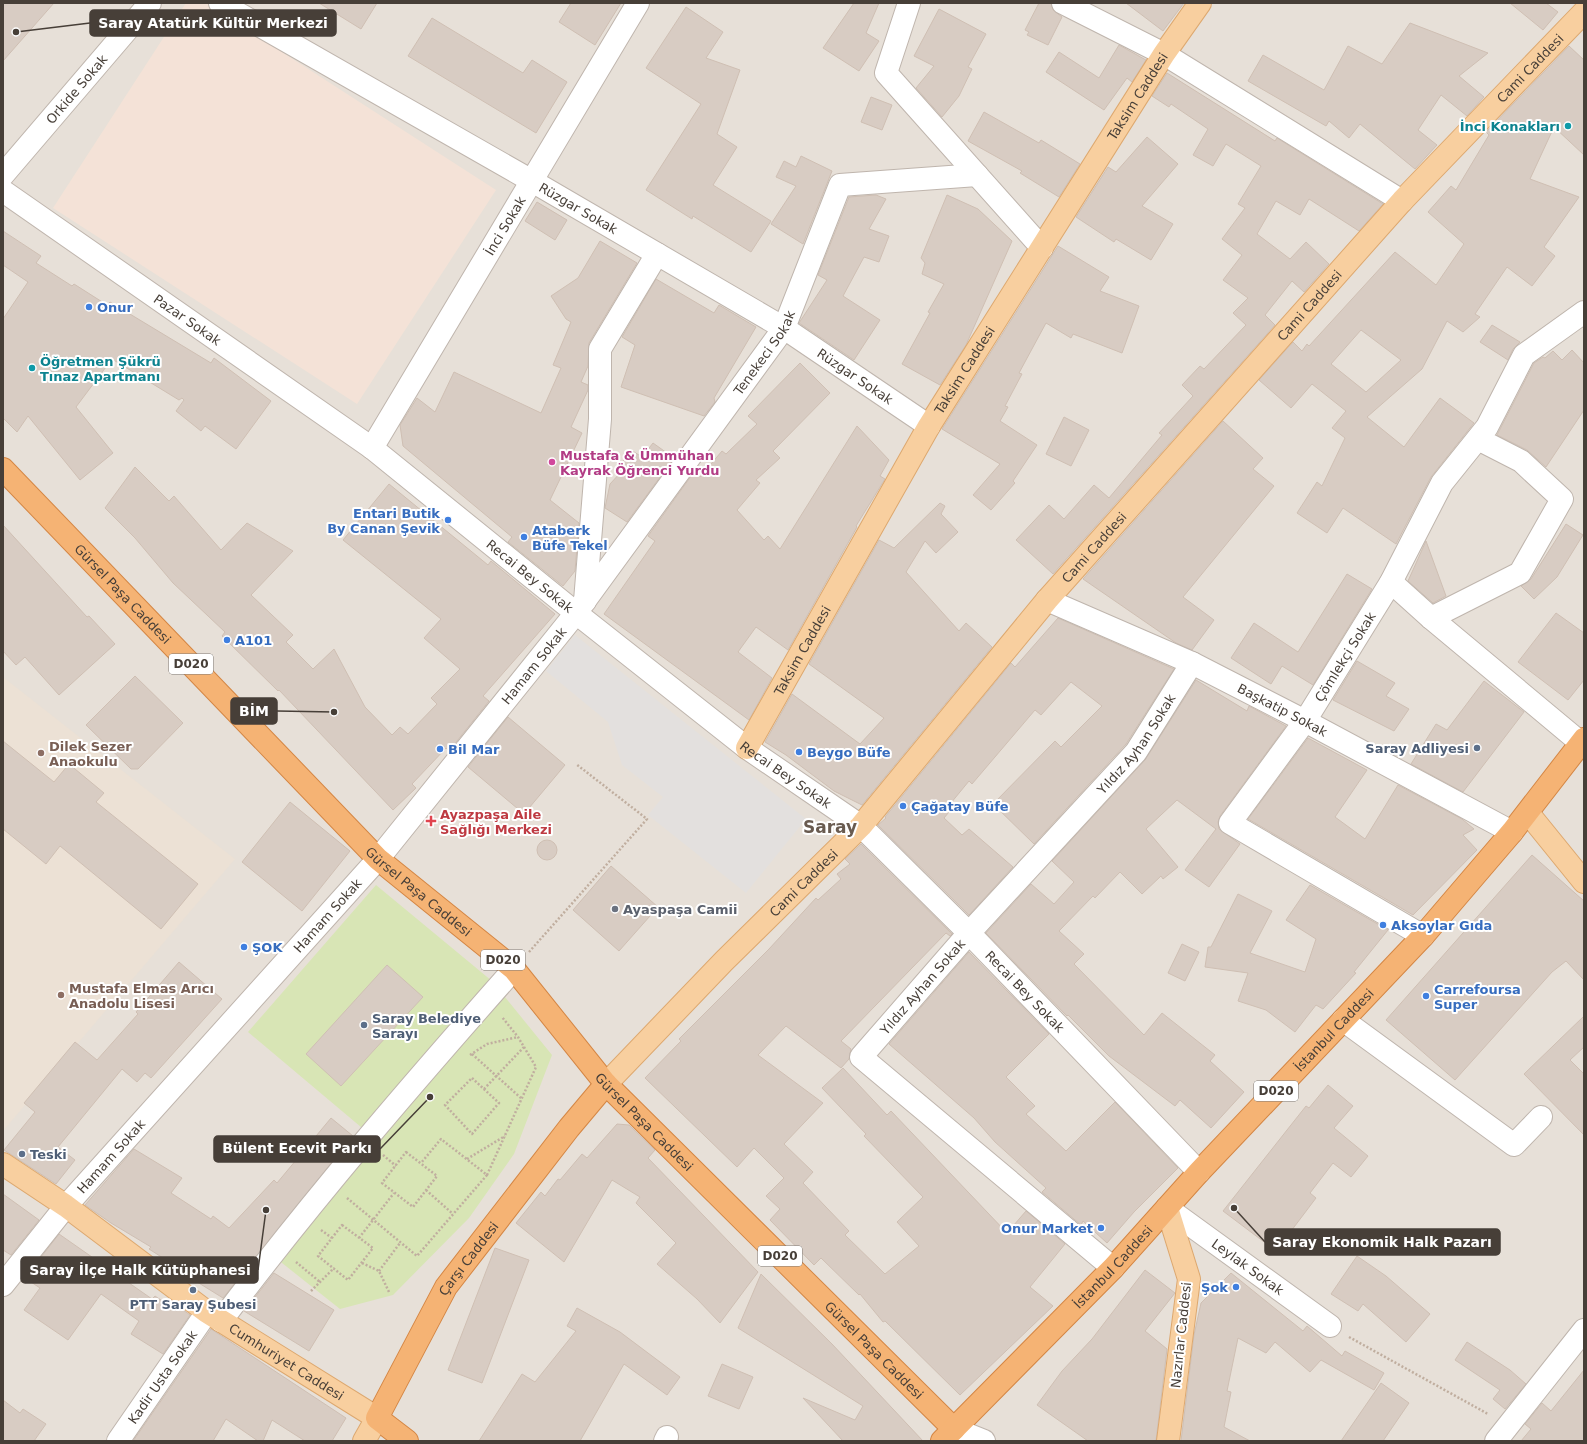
<svg xmlns="http://www.w3.org/2000/svg" width="1587" height="1444" font-family="'DejaVu Sans',sans-serif">
<rect width="100%" height="100%" fill="#f4efea"/>
<!-- residential -->
<path fill="#e7e0d8" d="M3,3H1584V1441H3Z"/>
<!-- commercial -->
<path fill="#f4e2d7" d="M186,3H206L496,190L357,404L53,208Z"/>
<!-- education -->
<path fill="#ece1d5" d="M3,677L235,859L3,1131Z"/>
<!-- green -->
<path fill="#d8e5b5" d="M376,885L492,981L552,1055L514,1154L469,1218L393,1295L340,1309L277,1259L374,1138L248,1032Z"/>
<!-- parking -->
<path fill="#e3e0de" d="M575,635L806,819L746,893L648,815L663,797L622,765L608,722L546,671Z"/>
<!-- building -->
<path fill="#d8ccc3" stroke="#cfbfb3" fill-rule="evenodd" d="M3,3H54L3,61Z
M319,3H377L361,29Z
M571,3H621L595,45L559,22Z
M854,3H879L866,33L879,41L859,71L823,48Z
M1039,3H1051L1053,10L1062,17L1048,45L1027,35L1029,32L1025,30Z
M1126,3H1184L1163,31Z
M1510,3H1546L1558,12L1543,30Z
M686,7L723,32L706,58L740,70L717,134L737,147L713,185L771,221L751,252L693,216L692,219L646,190L701,104L646,68Z
M939,9L986,34L968,67L972,69L959,96L942,117L916,88L934,66L914,56Z
M432,18L523,73L532,60L567,82L536,133L408,56Z
M1410,23L1488,53L1459,76L1484,97L1467,116L1441,95L1418,130L1437,145L1415,169L1360,124L1349,138L1329,121L1326,126L1248,81L1263,55L1324,90L1348,46L1382,64Z
M1119,45L1146,60L1132,82L1127,78L1104,110L1046,72L1059,52L1099,78Z
M1569,46L1584,60V155L1554,127L1530,179L1579,197L1544,247L1555,256L1532,286L1507,267L1475,314L1480,317L1463,332L1447,321L1422,369L1367,417L1404,447L1440,398L1474,423L1431,477L1396,544L1343,508L1327,533L1297,513L1317,482L1322,486L1345,438L1332,428L1346,411L1312,384L1291,408L1259,380L1293,342L1302,351L1307,344L1309,346L1395,252L1436,285L1464,244L1428,212L1451,186L1456,190L1489,135L1486,132ZM1361,330L1401,360L1366,392L1331,364Z
M1167,73L1275,141L1277,138L1383,204L1359,231L1309,199L1300,215L1276,201L1257,234L1290,259L1306,242L1329,264L1304,292L1292,281L1265,315L1275,325L1053,574L1016,540L1049,505L1064,519L1094,485L1109,498L1162,435L1159,433L1193,396L1182,385L1200,366L1204,369L1246,325L1233,313L1248,298L1223,280L1242,255L1222,239L1245,208L1238,204L1261,166L1226,144L1213,166L1193,155L1208,129L1171,104L1169,107L1152,96Z
M871,97L892,105L882,130L861,122Z
M984,112L1039,143L1041,140L1080,164L1059,197L1020,173L1022,171L968,141Z
M1147,137L1178,164L1142,206L1173,224L1151,260L1116,239L1114,242L1076,217L1108,167L1116,172Z
M801,156L832,171L803,244L771,224L796,186L776,177L784,161L796,167Z
M876,195L886,199L869,229L889,236L879,262L864,257L843,296L880,320L854,360L799,323L827,280L818,275L849,197Z
M947,195L978,209L1012,241L966,345L940,385L902,364L930,313L928,312L944,284L922,274L925,263L921,258Z
M537,202L567,220L555,240L525,221Z
M3,231L41,256L36,263L72,286L74,284L107,305L110,302L211,363L214,358L271,401L236,449L205,426L201,431L176,411L184,400L182,398L179,400L112,359L76,407L113,453L80,480L28,416L17,432L3,418V319L28,282L3,265Z
M600,241L637,263L589,343L588,366L581,382L588,385V390L571,427L582,433L550,500L579,523L575,571L563,586L508,542L512,537L403,446L400,425L417,398L435,412L454,372L541,413L561,368L553,365L571,322L566,319L551,296L578,278Z
M1058,246L1109,277L1100,291L1139,306L1122,353L1073,334L1071,338L1046,323L1019,373L1022,374L1005,406L1008,407L1000,421L1037,445L1013,481L1015,483L991,510L973,495L1000,464L942,429Z
M656,279L714,313L719,305L756,327L714,398L715,402L704,416L621,387L635,345L622,337Z
M1492,325L1520,342L1513,349L1508,360L1480,342Z
M1572,350L1584,363V410L1546,467L1527,450L1497,435L1534,363L1543,357L1545,358L1553,351L1562,360Z
M800,363L830,393L773,451L780,458L756,480L760,483L737,510L764,540L768,536L780,549L857,426L889,460L880,476L885,479L856,526L857,527L788,650L756,627L738,652L772,678L749,720L604,614L655,541L648,536L694,472L700,477L722,451L726,454L757,424L748,416Z
M1064,417L1089,430L1071,466L1046,454Z
M1223,421L1263,458L1253,469L1274,486L1183,597L1214,620L1192,650L1176,643L1083,579Z
M653,443L674,458L627,522L605,508L610,484L622,471L618,468L631,450L642,457Z
M135,467L169,501L174,496L221,550L247,523L293,551L251,595L293,635L286,642L313,669L334,649L365,707L392,735L400,727L408,734L437,704L431,698L460,669L424,638L441,619L343,540L389,484L488,565L491,561L555,614L483,696L489,701L449,751L446,748L412,784L416,788L393,810L279,690L278,691L222,636L225,632L173,583L135,538L105,508Z
M940,503L945,506L941,514L958,532L936,553L925,541L906,572L959,631L966,623L992,647L862,805L834,791L786,755L765,742L792,694L860,744L884,718L809,664L879,540L894,548Z
M1566,524L1583,535L1557,577L1534,599L1521,586L1531,579Z
M3,525L87,617L89,616L115,644L59,695L25,657L16,665L3,651Z
M1426,541L1446,596L1433,603L1408,581Z
M1347,574L1372,589L1313,685L1282,666L1271,684L1231,658L1254,623L1298,652Z
M1556,613L1584,633V680L1568,700L1518,662Z
M1058,618L1174,669L1126,744L1034,844L993,804L1055,741L1061,747L1102,706L1071,682L1041,715L1035,710L972,784L969,781L946,809L949,812L944,818L962,835L969,829L1013,867L969,915L878,825L886,818L885,817L1011,663L1015,667Z
M1357,661L1395,683L1386,696L1409,709L1394,731L1333,700Z
M135,676L183,723L138,769H131L86,725Z
M1196,680L1247,711L1249,706L1286,726L1220,816L1218,822L1219,829L1240,844L1209,887L1185,870L1216,829L1177,800L1146,829L1178,867L1163,879L1161,876L1142,894L1120,872L1095,898L1093,896L1059,931L1084,954L1074,964L1144,1035L1162,1013L1215,1055L1210,1061L1244,1092L1211,1128L1180,1100L1175,1106L1109,1056L1068,1015L1067,1016L986,933L1031,884L1054,904L1074,882L1052,861L1145,760Z
M1484,681L1524,712L1463,792L1411,764L1436,724L1447,730Z
M508,717L565,765L524,814L468,767Z
M1308,738L1367,770L1335,817L1365,839L1398,785L1462,819L1474,829L1463,835L1477,850L1413,915L1248,819Z
M3,741L54,782L69,764L104,793L96,802L198,884L161,929L60,846L46,864L3,829Z
M290,802L350,851L302,911L242,862Z
M537 850a10 10 0 1 1 20 0a10 10 0 1 1-20 0Z
M861,844L952,934L950,936L946,933L841,1041L851,1049L849,1059L841,1068L786,1026L758,1055L823,1103L784,1144L813,1172L803,1183L849,1231L845,1235L885,1274L919,1246L897,1222L923,1197L864,1136L866,1134L822,1088L843,1068L887,1115L891,1111L1007,1233L1026,1211L1065,1244L1030,1287L1053,1306L960,1395L885,1321L883,1322L860,1294L859,1295L821,1258L814,1265L770,1220L780,1209L766,1196L784,1178L754,1148L737,1167L645,1078L681,1041L679,1039L769,949L816,898L818,900L841,879L837,874L850,864L845,859Z
M1532,855L1584,901V980L1566,961L1552,972L1455,1080L1386,1020Z
M611,866L658,907L619,951L573,910Z
M1310,885L1388,930L1354,972L1356,973L1323,1009L1316,1005L1295,1032L1266,1010L1238,1001L1248,973L1205,967L1208,947H1211L1238,894L1272,911L1250,953L1305,972L1316,939L1286,920Z
M1182,944L1199,952L1185,981L1168,973Z
M969,952L1049,1034L1006,1077L1035,1106L1026,1114L1066,1151L1115,1102L1178,1168L1134,1212L1107,1243L1083,1221L1081,1225L1042,1192L1046,1188L995,1142L974,1118L889,1044Z
M179,962L222,999L151,1078L145,1073L137,1082L122,1069L58,1147L75,1160L56,1184L4,1150L35,1112L24,1103L75,1042L97,1060L138,1014L136,1012Z
M387,965L423,997L341,1086L306,1054Z
M1584,1016V1047L1570,1060L1584,1074V1135L1524,1074Z
M1328,1085L1353,1106L1334,1128L1368,1156L1351,1177L1333,1163L1310,1193L1316,1198L1276,1251L1223,1211L1306,1106L1309,1108Z
M331,1118L353,1136L223,1298L173,1267L174,1265L149,1249L151,1247L111,1223L85,1205L134,1149L182,1178L171,1193L211,1219L213,1216L229,1228L274,1180L277,1183Z
M617,1124L629,1125L655,1150L648,1158L758,1272L720,1323L697,1299L657,1264L676,1243L636,1203L640,1197L612,1180L564,1262L516,1223L541,1192L545,1196L558,1179L560,1180L582,1154L587,1158Z
M3,1194L39,1220L11,1255L3,1250Z
M59,1234L152,1299L155,1296L177,1311L179,1307L190,1315L163,1354L131,1334L139,1321L101,1294L68,1340L24,1310L40,1288L28,1280L34,1272L31,1270Z
M495,1248L529,1260L482,1383L448,1370Z
M1357,1256L1386,1276L1430,1314L1406,1342L1363,1304L1358,1311L1331,1294Z
M1145,1270L1175,1293L1145,1331L1167,1349L1156,1441H1088L1037,1405L1062,1371L1092,1339Z
M274,1273L334,1310L309,1351L244,1311Z
M1231,1273L1303,1331L1307,1326L1342,1356L1345,1351L1384,1373L1374,1390L1321,1360L1310,1372L1275,1342L1266,1353L1238,1338L1227,1391L1231,1392L1224,1427L1250,1441H1181L1194,1335L1201,1303Z
M761,1274L832,1344L923,1441H843L803,1398L855,1420L863,1406L738,1328Z
M577,1308L620,1332L680,1377L667,1395L624,1364L580,1441H479L522,1374L535,1382L576,1331L567,1326Z
M211,1329L346,1418L332,1441H305L272,1420L263,1441H258L226,1419L213,1441H133Z
M1467,1342L1510,1370L1526,1384L1505,1409L1493,1399L1500,1390L1455,1360Z
M722,1364L753,1377L739,1409L708,1396Z
M1584,1370V1441H1521L1531,1429L1525,1424L1542,1403L1551,1411Z
M1381,1383L1409,1403L1383,1441H1341Z
M3,1400L20,1413L23,1409L46,1424L34,1441H3Z"/>
<g fill="none" stroke-linecap="round" stroke-linejoin="round">
<!-- minor casing -->
<g stroke="#bfb5ad" stroke-width="24">
<g id="minor">
<path id="s1" d="M220,3L532,181L784,328L929,426"/>
<path d="M909,3L886,73L1042,248"/>
<path d="M1063,3L1164,54L1402,201"/>
<path id="s2" d="M3,175L150,3"/>
<path id="s3" d="M3,191L372,448L576,613L747,748L861,826L969,933L1199,1172"/>
<path id="s4" d="M372,448L638,3"/>
<path d="M1391,582L1431,618L1581,743"/>
<path id="s5" d="M1047,600L1192,663L1305,721L1512,832"/>
<path d="M585,601L600,419V349L657,254"/>
<path d="M1431,618L1520,573L1562,499L1521,461L1478,439"/>
<path id="s6" d="M1423,936L1230,823L1305,721L1391,582L1442,483L1487,427L1524,355L1584,312"/>
<path d="M1343,1020L1514,1145L1541,1117"/>
<path id="s7" d="M1167,1208L1330,1326"/>
<path id="s8" d="M1113,1268L861,1057L969,933L1136,752L1192,663"/>
<path id="s9" d="M3,1285L66,1206L378,859L576,613L784,328L840,185L977,175"/>
<path d="M221,1321C313,1199 413,1083 514,969"/>
<path d="M954,1429L984,1441"/>
<path id="s10" d="M118,1441L207,1312"/>
<path d="M665,1441L667,1437"/>
<path d="M1496,1441L1584,1330"/>
</g>
</g>
<!-- major casing -->
<g stroke="#dda86f" stroke-width="24">
<g id="major">
<path id="s11" d="M747,748L929,426L1164,54L1200,3"/>
<path d="M1528,813L1584,882"/>
<path id="s12" d="M606,1084L724,961L861,826L1047,600L1402,201L1584,12"/>
<path id="s13" d="M3,1164L66,1206L207,1312L377,1418L364,1441"/>
<path d="M1167,1208L1189,1279L1168,1441"/>
</g>
</g>
<!-- highway casing -->
<g stroke="#d48644" stroke-width="24">
<g id="highway">
<path id="s14" d="M3,469L378,859L514,969L606,1084L954,1429"/>
<path id="s15" d="M407,1441L377,1418L446,1287L569,1128L606,1084"/>
<path id="s16" d="M942,1441L1113,1268L1199,1172L1423,936L1512,832L1584,739"/>
</g>
</g>
<!-- path -->
<path stroke="#c0ae9f" stroke-width="2.5" stroke-dasharray="2 2" stroke-linecap="butt" d="M529,952L647,819L576,764
M472,1054L522,1099
M470,1055L487,1044L518,1037
M472,1078L499,1103L472,1134L445,1105Z
M484,1089L524,1047
M406,1152L437,1176L413,1207L382,1183Z
M383,1155L396,1166
M467,1159L505,1136
M487,1175L536,1067L518,1037L502,1017
M426,1190L453,1214
M347,1198L417,1256L487,1175L441,1139L421,1163
M342,1225L373,1248L348,1280L318,1256Z
M321,1230L332,1238
M359,1238L394,1193
M296,1262L320,1282
M362,1263L379,1271L389,1292
M379,1271L400,1243
M311,1291L334,1268
M1349,1337L1488,1414"/>
<!-- minor -->
<use href="#minor" stroke="#fff" stroke-width="22"/>
<!-- major -->
<use href="#major" stroke="#f8cf9f" stroke-width="22"/>
<!-- highway -->
<use href="#highway" stroke="#f5b374" stroke-width="22"/>
</g>
<!-- markers -->
<g fill="#0f9aa8" stroke="#fff" stroke-width="1.5">
<circle cx="1568" cy="126" r="4"/>
<circle cx="32" cy="368" r="4"/>
</g>
<g fill="#3f7fe0" stroke="#fff" stroke-width="1.5">
<circle cx="89" cy="307" r="4"/>
<circle cx="448" cy="520" r="4"/>
<circle cx="524" cy="537" r="4"/>
<circle cx="227" cy="640" r="4"/>
<circle cx="440" cy="749" r="4"/>
<circle cx="799" cy="752" r="4"/>
<circle cx="903" cy="806" r="4"/>
<circle cx="1383" cy="925" r="4"/>
<circle cx="244" cy="947" r="4"/>
<circle cx="1426" cy="996" r="4"/>
<circle cx="1101" cy="1228" r="4"/>
<circle cx="1236" cy="1287" r="4"/>
</g>
<circle fill="#d1479c" stroke="#fff" stroke-width="1.5" cx="552" cy="462" r="4"/>
<g fill="#5c6f8a" stroke="#fff" stroke-width="1.5">
<circle cx="1477" cy="748" r="4"/>
<circle cx="364" cy="1025" r="4"/>
<circle cx="22" cy="1154" r="4"/>
<circle cx="193" cy="1290" r="4"/>
</g>
<g fill="#8d6e63" stroke="#fff" stroke-width="1.5">
<circle cx="41" cy="753" r="4"/>
<circle cx="61" cy="995" r="4"/>
</g>
<path fill="#e0444e" stroke="#fff" stroke-width="1.5" d="M429 815h4v4h4v4h-4v4h-4v-4h-4v-4h4z"/>
<circle fill="#6b7280" stroke="#fff" stroke-width="1.5" cx="615" cy="909" r="4"/>
<g text-anchor="middle" dominant-baseline="central" stroke-width="4" stroke-linejoin="round" paint-order="stroke">
<!-- shield labels -->
<g fill="#fff" stroke="#7e7974" stroke-width="1">
<rect x="169" y="654" width="44" height="20" rx="3"/>
<rect x="481" y="950" width="44" height="20" rx="3"/>
<rect x="1254" y="1081" width="44" height="20" rx="3"/>
<rect x="758" y="1246" width="44" height="20" rx="3"/>
</g>
<g font-size="12" font-weight="bold" fill="#473f38">
<text x="191" y="664">D020</text>
<text x="503" y="960">D020</text>
<text x="1276" y="1091">D020</text>
<text x="780" y="1256">D020</text>
</g>
<!-- street labels -->
<g font-size="13" fill="#473f38" stroke="#fff">
<text stroke="none"><textPath href="#s12" startOffset="1374">Cami Caddesi</textPath></text>
<text stroke="none"><textPath href="#s2" startOffset="113">Orkide Sokak</textPath></text>
<text stroke="none"><textPath href="#s11" startOffset="760">Taksim Caddesi</textPath></text>
<text stroke="none"><textPath href="#s1" startOffset="413">Rüzgar Sokak</textPath></text>
<text stroke="none"><textPath href="#s4" startOffset="259">İnci Sokak</textPath></text>
<text stroke="none"><textPath href="#s12" startOffset="1050">Cami Caddesi</textPath></text>
<text stroke="none"><textPath href="#s3" startOffset="225">Pazar Sokak</textPath></text>
<text stroke="none"><textPath href="#s9" startOffset="1205">Tenekeci Sokak</textPath></text>
<text stroke="none"><textPath href="#s11" startOffset="436">Taksim Caddesi</textPath></text>
<text stroke="none"><textPath href="#s1" startOffset="737">Rüzgar Sokak</textPath></text>
<text stroke="none"><textPath href="#s12" startOffset="726">Cami Caddesi</textPath></text>
<text stroke="none"><textPath href="#s3" startOffset="653">Recai Bey Sokak</textPath></text>
<text stroke="none"><textPath href="#s14" startOffset="173">Gürsel Paşa Caddesi</textPath></text>
<text stroke="none"><textPath href="#s11" startOffset="112">Taksim Caddesi</textPath></text>
<text stroke="none"><textPath href="#s6" startOffset="426">Çömlekçi Sokak</textPath></text>
<text stroke="none"><textPath href="#s9" startOffset="816">Hamam Sokak</textPath></text>
<text stroke="none"><textPath href="#s5" startOffset="260">Başkatip Sokak</textPath></text>
<text stroke="none"><textPath href="#s8" startOffset="746">Yıldız Ayhan Sokak</textPath></text>
<text stroke="none"><textPath href="#s3" startOffset="977">Recai Bey Sokak</textPath></text>
<text stroke="none"><textPath href="#s12" startOffset="282">Cami Caddesi</textPath></text>
<text stroke="none"><textPath href="#s14" startOffset="593">Gürsel Paşa Caddesi</textPath></text>
<text stroke="none"><textPath href="#s9" startOffset="492">Hamam Sokak</textPath></text>
<text stroke="none"><textPath href="#s8" startOffset="422">Yıldız Ayhan Sokak</textPath></text>
<text stroke="none"><textPath href="#s3" startOffset="1301">Recai Bey Sokak</textPath></text>
<text stroke="none"><textPath href="#s16" startOffset="568">İstanbul Caddesi</textPath></text>
<text stroke="none"><textPath href="#s14" startOffset="917">Gürsel Paşa Caddesi</textPath></text>
<text stroke="none"><textPath href="#s9" startOffset="168">Hamam Sokak</textPath></text>
<text stroke="none"><textPath href="#s15" startOffset="222">Çarşı Caddesi</textPath></text>
<text stroke="none"><textPath href="#s16" startOffset="244">İstanbul Caddesi</textPath></text>
<text stroke="none"><textPath href="#s7" startOffset="100">Leylak Sokak</textPath></text>
<text transform="translate(1181 1335) rotate(-84)">Nazırlar Caddesi</text>
<text stroke="none"><textPath href="#s14" startOffset="1241">Gürsel Paşa Caddesi</textPath></text>
<text stroke="none"><textPath href="#s13" startOffset="346">Cumhuriyet Caddesi</textPath></text>
<text stroke="none"><textPath href="#s10" startOffset="78">Kadir Usta Sokak</textPath></text>
</g>
<!-- culture labels -->
<g font-size="13" font-weight="bold" fill="#0d838f" stroke="#fff" text-anchor="end">
<text x="1560" y="126">İnci Konakları</text>
<text x="40" y="361" text-anchor="start">Öğretmen Şükrü<tspan x="40" dy="15">Tınaz Apartmanı</tspan></text>
</g>
<!-- shop labels -->
<g font-size="13" font-weight="bold" fill="#366cbe" stroke="#fff" text-anchor="start">
<text x="97" y="307">Onur</text>
<text x="440" y="513" text-anchor="end">Entari Butik<tspan x="440" dy="15">By Canan Şevik</tspan></text>
<text x="532" y="530">Ataberk<tspan x="532" dy="15">Büfe Tekel</tspan></text>
<text x="235" y="640">A101</text>
<text x="448" y="749">Bil Mar</text>
<text x="807" y="752">Beygo Büfe</text>
<text x="911" y="806">Çağatay Büfe</text>
<text x="1391" y="925">Aksoylar Gıda</text>
<text x="252" y="947">ŞOK</text>
<text x="1434" y="989">Carrefoursa<tspan x="1434" dy="15">Super</tspan></text>
<text x="1093" y="1228" text-anchor="end">Onur Market</text>
<text x="1228" y="1287" text-anchor="end">Şok</text>
</g>
<!-- hotel labels -->
<g font-size="13" font-weight="bold" fill="#b23c85" stroke="#fff" text-anchor="start">
<text x="560" y="455">Mustafa &amp; Ümmühan<tspan x="560" dy="15">Kayrak Öğrenci Yurdu</tspan></text>
</g>
<!-- education labels -->
<g font-size="13" font-weight="bold" fill="#785e54" stroke="#fff" text-anchor="start">
<text x="49" y="746">Dilek Sezer<tspan x="49" dy="15">Anaokulu</tspan></text>
<text x="69" y="988">Mustafa Elmas Arıcı<tspan x="69" dy="15">Anadolu Lisesi</tspan></text>
</g>
<!-- service labels -->
<g font-size="13" font-weight="bold" fill="#4e5e75" stroke="#fff" text-anchor="start">
<text x="1469" y="748" text-anchor="end">Saray Adliyesi</text>
<text x="372" y="1018">Saray Belediye<tspan x="372" dy="15">Sarayı</tspan></text>
<text x="30" y="1154">Teski</text>
<text x="193" y="1304" text-anchor="middle">PTT Saray Şubesi</text>
</g>
<!-- health labels -->
<g font-size="13" font-weight="bold" fill="#be3a42" stroke="#fff" text-anchor="start">
<text x="440" y="814">Ayazpaşa Aile<tspan x="440" dy="15">Sağlığı Merkezi</tspan></text>
</g>
<!-- worship labels -->
<g font-size="13" font-weight="bold" fill="#5b616d" stroke="#fff" text-anchor="start">
<text x="623" y="909">Ayaspaşa Camii</text>
</g>
<!-- district labels -->
<g font-size="17" font-weight="bold" fill="#695b50" stroke="#fff">
<text x="830" y="827">Saray</text>
</g>
</g>
<!-- callouts -->
<path fill="none" stroke="#473f38" stroke-width="1.5" d="M16 32L90 23M334 712L277 711M430 1097L380 1149M1234 1208L1265 1242M266 1210L258 1270"/>
<g fill="#473f38" stroke="#fff" stroke-width="1.5">
<circle cx="16" cy="32" r="4"/>
<circle cx="334" cy="712" r="4"/>
<circle cx="430" cy="1097" r="4"/>
<circle cx="1234" cy="1208" r="4"/>
<circle cx="266" cy="1210" r="4"/>
</g>
<g fill="#473f38" stroke="#473f38" stroke-width="1.5">
<rect x="90" y="10" width="246" height="26" rx="4"/>
<rect x="231" y="698" width="46" height="26" rx="4"/>
<rect x="214" y="1136" width="166" height="26" rx="4"/>
<rect x="1265" y="1229" width="235" height="26" rx="4"/>
<rect x="21" y="1257" width="237" height="26" rx="4"/>
</g>
<g font-size="14" text-anchor="middle" font-weight="bold" fill="#fff">
<text x="213" y="28">Saray Atatürk Kültür Merkezi</text>
<text x="254" y="716">BİM</text>
<text x="297" y="1153">Bülent Ecevit Parkı</text>
<text x="1382" y="1247">Saray Ekonomik Halk Pazarı</text>
<text x="140" y="1275">Saray İlçe Halk Kütüphanesi</text>
</g>
<!-- border -->
<rect width="1587" height="1444" fill="none" stroke="#473f38" stroke-width="8"/>
</svg>
